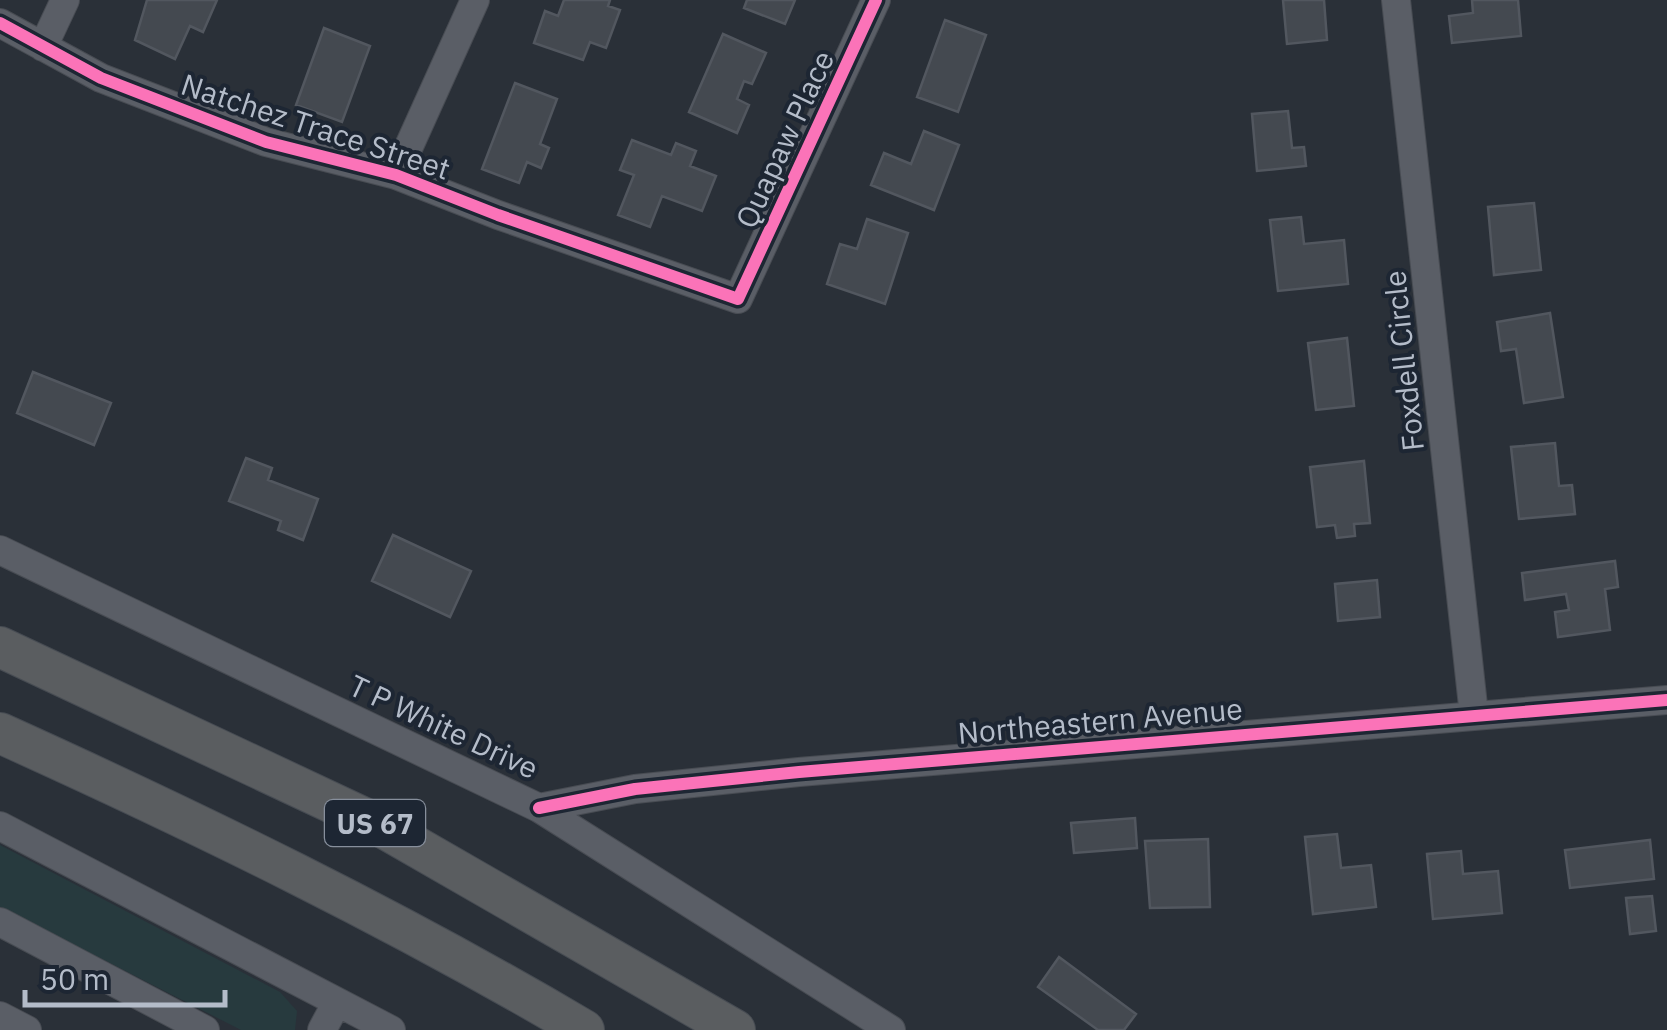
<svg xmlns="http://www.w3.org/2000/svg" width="1667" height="1030" font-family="'IBM Plex Sans',sans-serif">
<rect width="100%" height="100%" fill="#2a3038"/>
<!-- green -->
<path fill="#273a3e" d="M0,845L280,992L297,1011L295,1030H241L0,907Z"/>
<!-- building -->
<path fill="#444950" stroke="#52575f" stroke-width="2.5" d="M147,0H217L203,32L190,26L175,59L135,40Z
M564,0H610L608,6L620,10L606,48L590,42L583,60L534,43L545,11L558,16Z
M747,0H795L785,24L744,8Z
M1283,0H1324L1327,40L1287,44Z
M1472,0H1518L1521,36L1452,43L1449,16L1473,13Z
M945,20L986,35L958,112L917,97Z
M324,28L370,46L342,122L296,105Z
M723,34L766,53L752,84L744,81L737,99L749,105L737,133L689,112Z
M515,83L557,99L540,144L549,148L541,168L527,162L519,183L482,169Z
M1288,111L1292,148L1304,147L1306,166L1257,171L1252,114Z
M924,131L959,145L934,210L871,185L884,153L911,164Z
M632,140L671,155L676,143L696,151L690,166L716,176L702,211L662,196L650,227L618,215L634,175L620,170Z
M1534,203L1541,270L1494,275L1488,207Z
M1301,217L1304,244L1344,240L1348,284L1278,291L1270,220Z
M867,219L908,233L885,304L827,284L840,244L857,249Z
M1550,313L1563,397L1524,403L1516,349L1501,351L1497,322Z
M1347,338L1354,406L1316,410L1308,343Z
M33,372L111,403L94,445L17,413Z
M1555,443L1559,486L1572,485L1575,514L1519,519L1511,447Z
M246,458L272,468L268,480L318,499L303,540L278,530L281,521L229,501Z
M1364,461L1370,523L1354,524L1355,536L1337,538L1335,525L1317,527L1310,467Z
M393,535L471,571L450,617L372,581Z
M1615,561L1618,587L1605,589L1610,630L1558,637L1555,612L1569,610L1566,594L1525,600L1522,573Z
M1377,580L1380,617L1338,621L1335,584Z
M1135,818L1137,848L1074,853L1071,823Z
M1337,834L1341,868L1371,865L1376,907L1313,914L1305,837Z
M1208,839L1210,907L1150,908L1145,841Z
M1650,840L1654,879L1570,888L1565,850Z
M1461,851L1463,874L1498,871L1502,913L1433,919L1427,854Z
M1652,896L1656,931L1630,934L1626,898Z
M1059,957L1136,1014L1124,1030H1098L1038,987Z"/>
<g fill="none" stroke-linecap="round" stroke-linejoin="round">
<!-- minor casing -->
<g stroke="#484c53" stroke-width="30">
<path id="minor" d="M1396,0L1474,715
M0,23L101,78L266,142L396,175L498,215L738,299L876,0
M43,47L65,0
M396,175L475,0
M0,550L539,808L891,1030
M539,808L635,789L799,772L1667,700
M0,826L391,1030
M0,922L205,1030
M0,1016L27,1030
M322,1030L337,1002"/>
</g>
<!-- highway casing -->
<g stroke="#474c53" stroke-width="42">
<path id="highway" d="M0,647L375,823L735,1030
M0,733C199,823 396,919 584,1030"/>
</g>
<!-- minor -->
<use href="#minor" stroke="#5a5e66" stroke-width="28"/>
<!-- highway -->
<use href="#highway" stroke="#5a5d60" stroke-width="40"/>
<!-- cycleway casing -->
<g stroke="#1d2633" stroke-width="19">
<path id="cycleway" d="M0,23L101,78L266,142L396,175L498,215L738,299L876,0
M539,808L635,789L799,772L1667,700"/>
</g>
<!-- cycleway -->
<use href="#cycleway" stroke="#fb73b8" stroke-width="12"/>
</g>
<g text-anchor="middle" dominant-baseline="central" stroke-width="8" stroke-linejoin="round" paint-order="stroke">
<!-- shield labels -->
<rect fill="#1d2633" stroke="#878f9c" stroke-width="2.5" x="325" y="800" width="100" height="46" rx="8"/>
<g font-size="28" font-weight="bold" fill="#b4bcc9">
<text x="375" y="823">US 67</text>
</g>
<!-- street labels -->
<g font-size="30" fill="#b4bcc9" stroke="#1d2633">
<text transform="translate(316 126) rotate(18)">Natchez Trace Street</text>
<text transform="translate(784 139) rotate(-65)">Quapaw Place</text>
<text transform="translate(1403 361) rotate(-96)">Foxdell Circle</text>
<text transform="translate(1100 720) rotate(-5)">Northeastern Avenue</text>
<text transform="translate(444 726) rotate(25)">T P White Drive</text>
</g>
</g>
<!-- scale -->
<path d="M25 990v15h200v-15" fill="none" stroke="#b4bcc9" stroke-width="5"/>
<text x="40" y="990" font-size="30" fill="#b4bcc9" stroke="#1d2633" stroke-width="8" paint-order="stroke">50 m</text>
</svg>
